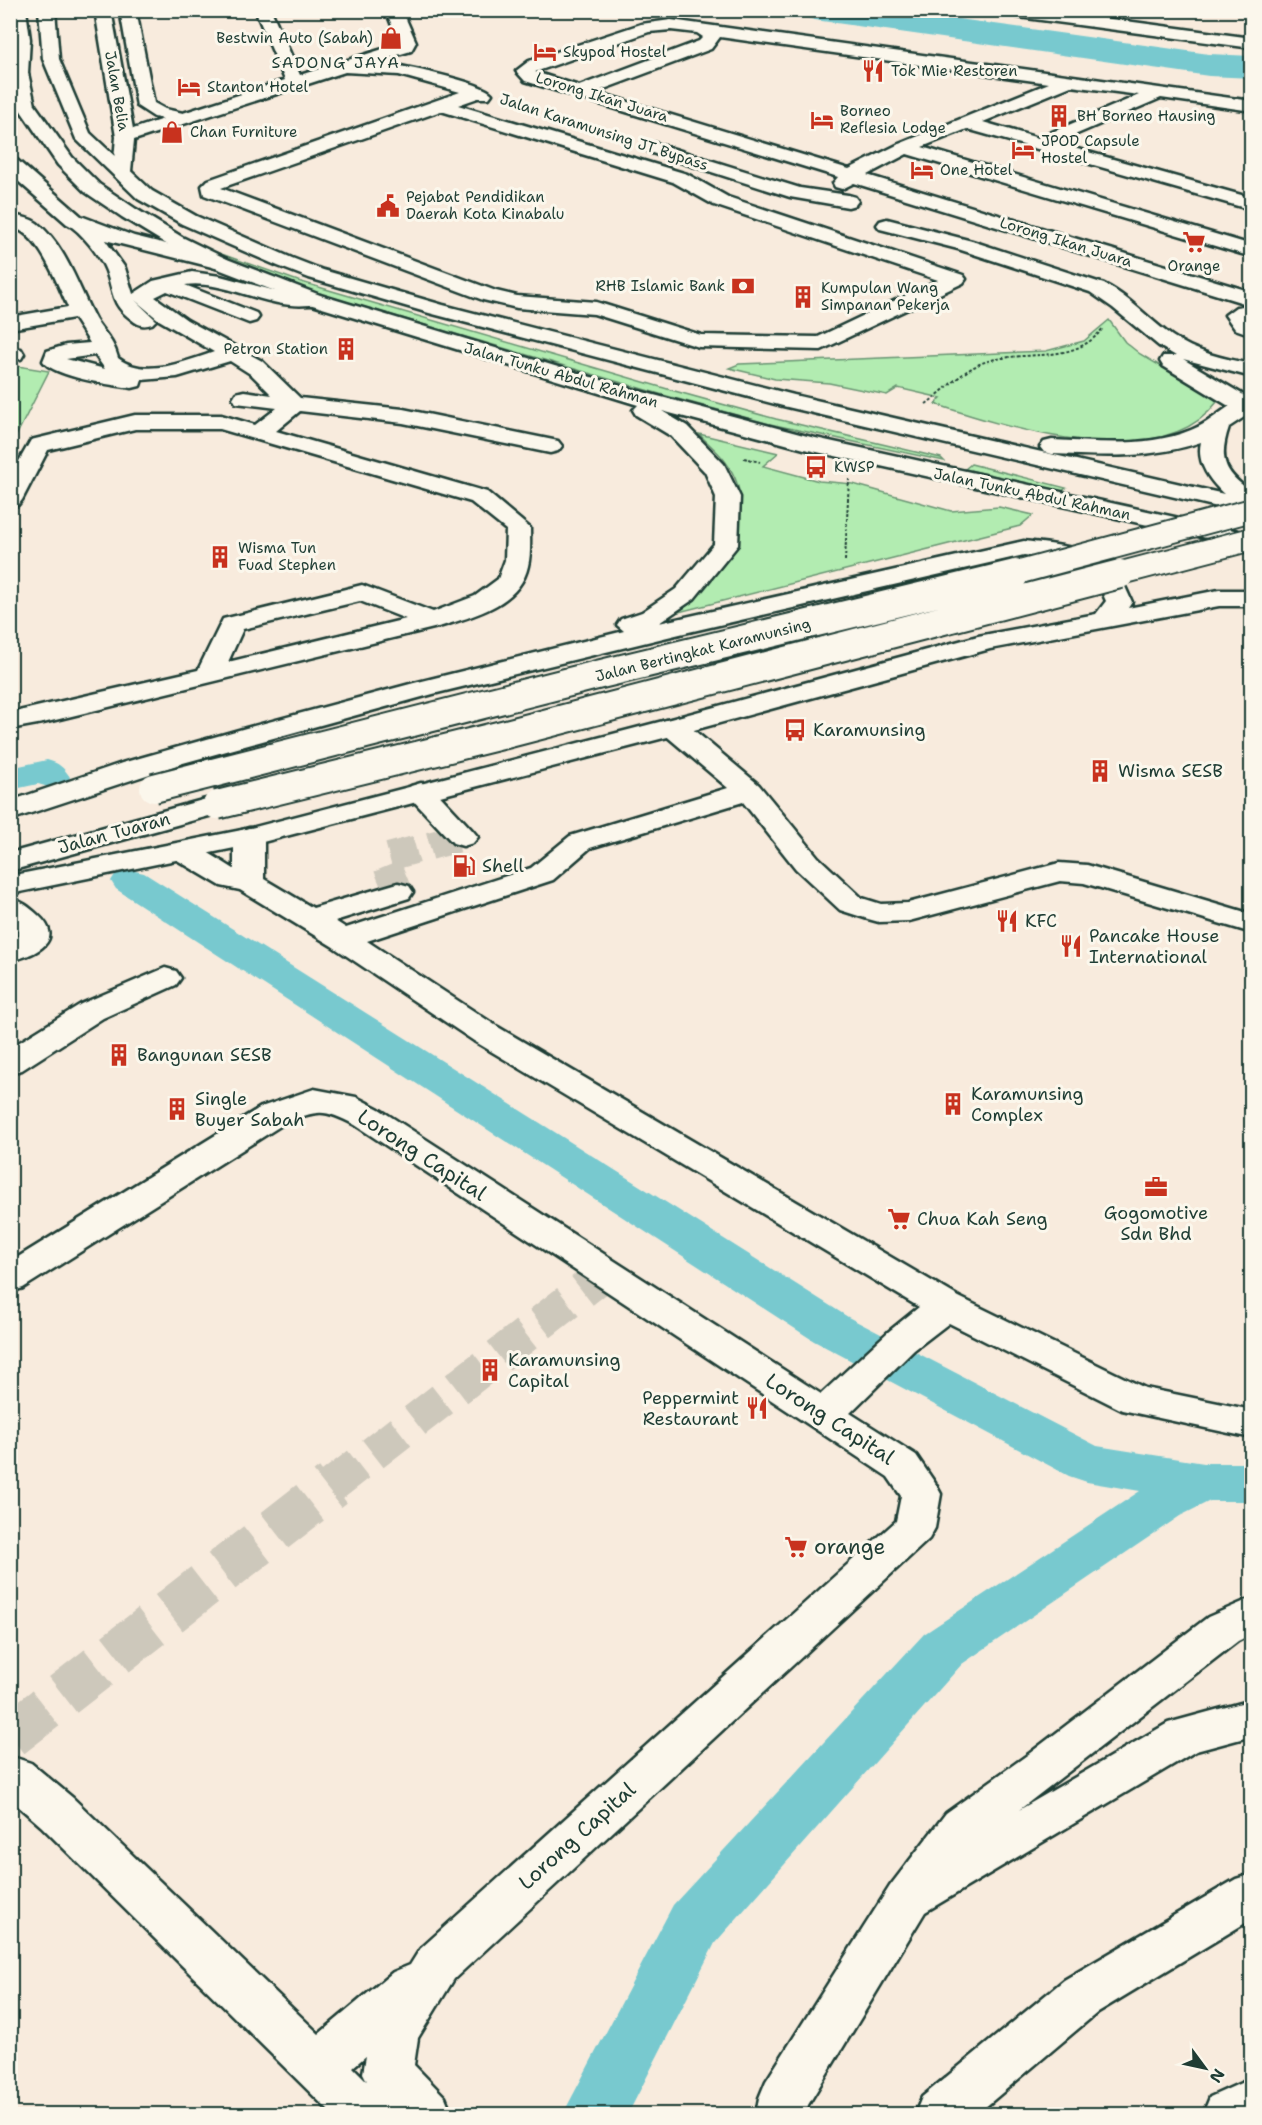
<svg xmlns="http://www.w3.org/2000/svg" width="1262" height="2125" font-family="'Shantell Sans',sans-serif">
<rect width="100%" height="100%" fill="#f8ebdd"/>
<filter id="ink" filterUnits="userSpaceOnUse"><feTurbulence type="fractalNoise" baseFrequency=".0167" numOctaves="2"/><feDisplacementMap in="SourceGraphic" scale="12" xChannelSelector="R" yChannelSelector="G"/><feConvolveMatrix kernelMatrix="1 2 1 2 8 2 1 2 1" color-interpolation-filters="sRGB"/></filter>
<g filter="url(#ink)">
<!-- green -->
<path fill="#b2ecb1" stroke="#689472" stroke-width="1.5" d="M210,250L298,281L671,390L776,419L941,458L944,461L770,424L663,395L290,285L205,252Z
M1109,320L1125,342L1140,354L1214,398L1217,402C1161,477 1007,428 935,404L941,398L898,388L887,395L829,383L775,379L729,368L739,364L1046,351L1084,341Z
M11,365L49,371L11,446L10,365Z
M699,434L778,453L763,466L819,481L853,484L951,511L999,507L1033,515L1020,526L679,612L680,609C722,574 764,513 725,461C718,451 707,443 699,434Z
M971,464L1066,488L1062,491L965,469Z"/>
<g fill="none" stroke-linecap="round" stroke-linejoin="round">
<!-- canal -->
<path fill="#78c9cf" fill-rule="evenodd" d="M47,760C59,763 63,767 70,777L65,785L52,788L38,784L10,790V768Z
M130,870L144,873L848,1317L1097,1446L1204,1463H1252V1501H1210L1180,1516L962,1664L715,1943L628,2114H563L673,1905L924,1634L1140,1491L1087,1482L1069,1476L814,1341L116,889L111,881L116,873Z"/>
<!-- river -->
<path fill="#78c9cf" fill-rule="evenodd" d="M798,10H894L1209,54L1252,56V78L1209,76L815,20L803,17Z"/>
<!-- minor-tunnel-far2 -->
<path stroke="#cdc8bb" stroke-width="28" stroke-dasharray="28 14" stroke-linecap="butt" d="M398,892L384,858L463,837"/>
<!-- minor-tunnel-far1 -->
<path stroke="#cdc8bb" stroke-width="35" stroke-dasharray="35 18" stroke-linecap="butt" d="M331,1486L605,1273"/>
<!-- minor-tunnel -->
<path stroke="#cdc8bb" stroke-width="45" stroke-dasharray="45 22" stroke-linecap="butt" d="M10,1736L333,1485"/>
<!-- minor casing -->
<g stroke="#1f3d34" stroke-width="5">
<path id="minor" d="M95,10H111L133,129L163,119L154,117L137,106L120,10H136L154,103L165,109L183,113L285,80L255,10H271L300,75L399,44L386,10H402L416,42L411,51L374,62C394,64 482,81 492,94L489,98H478L458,105L687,174L728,197L963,275L966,279L963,283L821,350L699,347L594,314L517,308L483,300L204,195L202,186L208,180L460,92L399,75L345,72L134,140L131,171L129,175H115L113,171L116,137ZM441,111L673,182L714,205L938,280L818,337L701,335L596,302L517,296L496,291L221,188Z
M996,10H1044L1252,38V48L1004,15Z
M671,20L1252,101V111L1161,98L1056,143L1252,198V210L967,129L922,147L1252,245V257L907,154L867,175L1252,292V317H1247L1252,321V335L1235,329L1225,315L1236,307L1250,305L854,183L842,189L835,187L833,183L838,177L525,81L516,71L529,61L641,24ZM671,30L697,33L703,37L699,41L579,86L535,72L649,32ZM720,37L1049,83L899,144L849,169L596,92L711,49ZM1071,86L1139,95L1038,138L983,122Z
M655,143L800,188L848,195L855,197L858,201L855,205L848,207L790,197L649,152L646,148L649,144Z
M10,159L17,160L81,216L134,236L227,259L230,263L227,267L220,269L105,240L125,268L133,294L153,281L192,272L220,276L276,291L320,295L323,299L320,303C273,315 230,279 185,285L256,313L259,317L256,321L249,323L167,291L155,297L187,320L262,361L300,398L403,409L558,441L562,446L558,451L550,453L403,423L300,411L276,431L487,492L530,528C530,541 531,554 528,566C520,604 474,616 442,626L43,723L10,729V713L198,670L223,619L362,585L433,612L441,609L475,596L498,579L505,560L506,530L471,502L220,429H135L48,450L22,500L18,505L10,507V477L31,440L135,415H221L255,425L277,408L236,403L233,398L236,393L244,391L272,395L252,375L230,361L177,377L142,380L140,386L132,388C112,385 54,377 43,361L47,351L66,345L90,343L74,318L10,329V317L68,307C57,284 39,231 10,227V215C19,216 30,218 37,223C66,246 78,287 95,319C105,335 113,339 118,358C144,379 187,361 214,352L159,320L135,300L156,320L152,324C143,327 138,325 131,319C111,304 114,293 106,271C101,257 80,230 67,224L10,174ZM95,355L105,369L66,359ZM360,601L406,619L228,662L243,629Z
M887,219L972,241L1104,284C1130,297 1148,319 1172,336C1195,352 1224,359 1252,364V377L1183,359L1252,400V411H1237L1163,366L1160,361L1163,356H1176L1159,346L1113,308L1090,292L958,249L880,229L877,225L880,221Z
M10,348L21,349L24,354L21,359L10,360Z
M673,719L683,721L759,785L818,857L862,898L881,904L908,903L1059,863L1087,865L1252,914V933L1084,883L1060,881L909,921L879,922L868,919L840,910L796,869L743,802L590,848L553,880L367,941L498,1027L959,1297L1145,1388L1252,1410V1438L1122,1410L949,1323L914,1350L850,1413L916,1455L935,1483L941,1494L935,1528L929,1539L454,1979L418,2038L414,2065L445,2097L452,2114H394L387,2107L390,2114H332L41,1826L10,1799V1756L31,1763L73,1798L319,2034L393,1972L410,1965L420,1949L896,1521L901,1496L888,1477L355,1125C323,1108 318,1110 285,1123L23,1288L10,1292V1262L261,1107L314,1089L356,1097L379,1109L821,1394L888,1332L919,1307L474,1041L332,946L240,890L221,886L172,857L167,851L172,845C194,839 215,858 234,869V837L239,831L249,828L259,831L264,837V879L313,908L398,883L409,886L413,892L409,898L335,921L346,928L531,868L570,836L728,788L663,733L659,727L663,721ZM366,2056L363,2073L367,2081L353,2067Z
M421,783L431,786L473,831L478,837L473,843L463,846L453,843L411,798L407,792L411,786Z
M10,898C22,901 29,907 38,915C67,941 35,955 10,961V940L19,936V931L10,923Z
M165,968L176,971L181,978L176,985L103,1018L22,1070L10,1073V1048L81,1004Z
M1252,1598V1634L1238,1641L1019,1810L1168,1723L1252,1700V1736L1196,1751L925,1912L808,2105L806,2114H756L759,2098L766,2081L890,1886L946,1813L1030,1753L1208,1617Z
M1252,1874V1919L1098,2012L977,2114H915L922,2097L1064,1980L1236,1879Z"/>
</g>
<!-- major casing -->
<g stroke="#1f3d34" stroke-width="5">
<path id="major" d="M10,10H26L30,39L28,73L35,105L72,157L99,184L136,209L182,237L227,259L320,295L624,387L811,437L1252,534V548L808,450L662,411L687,426L724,464L740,497L738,545L694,599L659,623L1024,541C1048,544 1093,547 1111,565C1121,575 1126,589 1132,602L1128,608L1219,590H1252V606H1219L990,649L683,733L259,843L10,894V876L247,829L663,721L978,636L1096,614L1106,601C1102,593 1100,582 1093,575C1077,559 1045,558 1024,555L680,634L433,694L183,763L10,820V801L122,763L246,728L414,683L624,631L617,625L621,619L642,612L676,589L714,544L716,497L705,472L671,436L636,415L633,410L638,405L306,303L213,267L168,245L122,217L85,192L58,165L17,105L10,73L14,39Z
M39,10H55L59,59L90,133L152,191L196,216L292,258L323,270L443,305L794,395L1224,494C1210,481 1196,463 1201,442C1152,459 1103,456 1052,454L1044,452L1040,447L1044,442L1052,440C1098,442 1147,448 1191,430C1213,422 1228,402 1252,396V412L1229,427C1218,459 1224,473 1252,492V515L783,406L429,313L309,278L278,266L182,224L138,199L76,139L43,59Z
M217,796L227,799L231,805L227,811L10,871V853Z
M1252,2078V2114H1203L1210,2097Z"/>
</g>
<!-- path -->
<path stroke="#1f3d34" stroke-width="2" stroke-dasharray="3 2" stroke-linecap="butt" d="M926,404C944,391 962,371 982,363C1022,348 1074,367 1103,328
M744,458L760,462
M845,561L849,479"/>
<!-- minor -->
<use href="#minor" fill="#fbf7ec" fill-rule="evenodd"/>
<!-- major -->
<use href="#major" fill="#fbf7ec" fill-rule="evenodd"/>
<!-- major-bridge-far1 casing -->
<g stroke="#1f3d34" stroke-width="26" stroke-linecap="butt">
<path id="major-bridge-far1" d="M1009,575L1252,510
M1114,575L1252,539"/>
</g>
<!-- major-bridge casing -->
<g stroke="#1f3d34" stroke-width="32" stroke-linecap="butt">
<path id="major-bridge" d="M154,788L597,675L1015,574
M217,805L506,734L1120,574"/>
</g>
<!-- major-bridge-far1 -->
<use href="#major-bridge-far1" stroke="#fbf7ec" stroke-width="22"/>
<!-- major-bridge -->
<use href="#major-bridge" stroke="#fbf7ec" stroke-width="28"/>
</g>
</g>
<!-- icons -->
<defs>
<g id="shop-bare" transform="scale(1.8)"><path d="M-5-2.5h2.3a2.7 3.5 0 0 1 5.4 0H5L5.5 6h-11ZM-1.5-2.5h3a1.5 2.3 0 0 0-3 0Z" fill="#c8321e" stroke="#fbf7ec" stroke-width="2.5" paint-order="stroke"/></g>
<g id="hotel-bare" transform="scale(1.8)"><path d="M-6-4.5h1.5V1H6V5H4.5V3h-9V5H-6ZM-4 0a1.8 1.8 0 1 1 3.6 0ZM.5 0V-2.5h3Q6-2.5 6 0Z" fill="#c8321e" stroke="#fbf7ec" stroke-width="2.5" paint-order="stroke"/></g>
<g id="restaurant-bare" transform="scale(1.8)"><path d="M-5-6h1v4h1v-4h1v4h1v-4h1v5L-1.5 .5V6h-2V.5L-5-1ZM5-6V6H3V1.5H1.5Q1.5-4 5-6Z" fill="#c8321e" stroke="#fbf7ec" stroke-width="2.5" paint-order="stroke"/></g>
<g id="building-bare" transform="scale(1.8)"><path d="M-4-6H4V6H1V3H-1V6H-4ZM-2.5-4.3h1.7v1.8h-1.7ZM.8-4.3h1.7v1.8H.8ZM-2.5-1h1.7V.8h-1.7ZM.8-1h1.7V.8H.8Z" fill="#c8321e" stroke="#fbf7ec" stroke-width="2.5" paint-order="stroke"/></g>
<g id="civic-bare" transform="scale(1.8)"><path d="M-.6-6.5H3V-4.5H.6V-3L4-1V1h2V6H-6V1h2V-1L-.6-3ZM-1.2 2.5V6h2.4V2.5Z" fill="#c8321e" stroke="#fbf7ec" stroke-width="2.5" paint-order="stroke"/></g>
<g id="supermarket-bare" transform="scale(1.8)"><path d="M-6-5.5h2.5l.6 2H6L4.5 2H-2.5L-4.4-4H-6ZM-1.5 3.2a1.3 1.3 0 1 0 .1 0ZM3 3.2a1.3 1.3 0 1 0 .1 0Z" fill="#c8321e" stroke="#fbf7ec" stroke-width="2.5" paint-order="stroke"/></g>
<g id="bank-bare" transform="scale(1.8)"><path d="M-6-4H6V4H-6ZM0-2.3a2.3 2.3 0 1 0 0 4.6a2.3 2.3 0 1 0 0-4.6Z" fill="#c8321e" stroke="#fbf7ec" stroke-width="2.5" paint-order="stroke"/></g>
<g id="bus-bare" transform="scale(1.8)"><path d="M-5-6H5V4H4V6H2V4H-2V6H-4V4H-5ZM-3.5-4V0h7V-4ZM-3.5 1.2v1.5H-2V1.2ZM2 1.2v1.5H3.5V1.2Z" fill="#c8321e" stroke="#fbf7ec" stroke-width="2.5" paint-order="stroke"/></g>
<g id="fuel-bare" transform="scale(1.8)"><path d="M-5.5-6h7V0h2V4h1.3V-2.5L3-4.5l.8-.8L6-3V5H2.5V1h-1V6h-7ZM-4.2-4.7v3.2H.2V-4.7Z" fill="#c8321e" stroke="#fbf7ec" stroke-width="2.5" paint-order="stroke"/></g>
<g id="office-bare" transform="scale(1.8)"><path d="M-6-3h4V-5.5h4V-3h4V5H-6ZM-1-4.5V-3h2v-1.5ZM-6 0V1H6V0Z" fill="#c8321e" stroke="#fbf7ec" stroke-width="2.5" paint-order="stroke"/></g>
</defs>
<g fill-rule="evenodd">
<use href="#shop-bare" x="391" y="38"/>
<use href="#hotel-bare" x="545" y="52"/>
<use href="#restaurant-bare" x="873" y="71"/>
<use href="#hotel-bare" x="189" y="87"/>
<use href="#building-bare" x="1059" y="116"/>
<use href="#hotel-bare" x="822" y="120"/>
<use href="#shop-bare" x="172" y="132"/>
<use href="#hotel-bare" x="1023" y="150"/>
<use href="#hotel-bare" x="922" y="170"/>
<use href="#civic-bare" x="388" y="206"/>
<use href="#supermarket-bare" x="1194" y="242"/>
<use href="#bank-bare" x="743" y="286"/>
<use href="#building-bare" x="803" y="297"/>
<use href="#building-bare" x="346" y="349"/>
<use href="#bus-bare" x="816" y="467"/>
<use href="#building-bare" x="220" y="557"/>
<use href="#bus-bare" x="795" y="730"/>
<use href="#building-bare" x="1100" y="771"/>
<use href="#fuel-bare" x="464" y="866"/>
<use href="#restaurant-bare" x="1007" y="921"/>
<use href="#restaurant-bare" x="1071" y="946"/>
<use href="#building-bare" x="119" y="1055"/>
<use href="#building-bare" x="953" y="1104"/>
<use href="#building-bare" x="177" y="1109"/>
<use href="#office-bare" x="1156" y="1187"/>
<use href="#supermarket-bare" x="899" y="1219"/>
<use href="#building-bare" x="490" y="1370"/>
<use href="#restaurant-bare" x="757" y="1408"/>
<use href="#supermarket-bare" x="796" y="1547"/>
</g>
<g text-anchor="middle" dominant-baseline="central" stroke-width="6" stroke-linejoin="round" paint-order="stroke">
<!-- far-poi labels -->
<g font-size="15" fill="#1f3d34" stroke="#fbf7ec" text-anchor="start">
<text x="373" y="38" text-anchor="end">Bestwin Auto (Sabah)</text>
<text x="563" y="52">Skypod Hostel</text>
<text x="891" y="71">Tok Mie Restoren</text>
<text x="207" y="87">Stanton Hotel</text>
<text x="840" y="111">Borneo<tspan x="840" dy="17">Reflesia Lodge</tspan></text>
<text x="1077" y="116">BH Borneo Hausing</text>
<text x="190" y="132">Chan Furniture</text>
<text x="1041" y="141">JPOD Capsule<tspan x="1041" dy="17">Hostel</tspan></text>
<text x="940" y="170">One Hotel</text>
<text x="406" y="197">Pejabat Pendidikan<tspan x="406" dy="17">Daerah Kota Kinabalu</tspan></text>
<text x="1194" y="266" text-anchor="middle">Orange</text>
<text x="725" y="286" text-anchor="end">RHB Islamic Bank</text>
<text x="821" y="288">Kumpulan Wang<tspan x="821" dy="17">Simpanan Pekerja</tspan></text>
<text x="328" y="349" text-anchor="end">Petron Station</text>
<text x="834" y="467">KWSP</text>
<text x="238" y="548">Wisma Tun<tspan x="238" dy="17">Fuad Stephen</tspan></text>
</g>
<!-- far-street labels -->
<g font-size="15" fill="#1f3d34" stroke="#fbf7ec">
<text transform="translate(117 91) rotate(80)">Jalan Belia</text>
<text transform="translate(602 97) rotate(17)">Lorong Ikan Juara</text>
<text transform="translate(604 132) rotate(18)">Jalan Karamunsing JT Bypass</text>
<text transform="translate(1066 242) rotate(17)">Lorong Ikan Juara</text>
<text transform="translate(561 375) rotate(16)">Jalan Tunku Abdul Rahman</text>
<text transform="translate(1032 494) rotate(12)">Jalan Tunku Abdul Rahman</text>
<text transform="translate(703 650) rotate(-14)">Jalan Bertingkat Karamunsing</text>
</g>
<!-- far-neighbourhood labels -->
<g font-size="16" letter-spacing="1.5" fill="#1f3d34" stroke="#fbf7ec">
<text x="336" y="62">SADONG JAYA</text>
</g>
<!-- poi labels -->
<g font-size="18" fill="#1f3d34" stroke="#fbf7ec" text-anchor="start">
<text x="813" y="730">Karamunsing</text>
<text x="1118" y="771">Wisma SESB</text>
<text x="482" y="866">Shell</text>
<text x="1025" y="921">KFC</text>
<text x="1089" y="936">Pancake House<tspan x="1089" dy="21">International</tspan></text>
<text x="137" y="1055">Bangunan SESB</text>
<text x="971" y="1094">Karamunsing<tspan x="971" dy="21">Complex</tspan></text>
<text x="195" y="1099">Single<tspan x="195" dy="21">Buyer Sabah</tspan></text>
<text x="1156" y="1213" text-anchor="middle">Gogomotive<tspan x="1156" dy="21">Sdn Bhd</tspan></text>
<text x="917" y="1219">Chua Kah Seng</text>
<text x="508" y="1360">Karamunsing<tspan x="508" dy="21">Capital</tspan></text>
<text x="739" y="1398" text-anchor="end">Peppermint<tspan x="739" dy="21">Restaurant</tspan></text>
</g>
<!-- street labels -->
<g font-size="18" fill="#1f3d34" stroke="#fbf7ec">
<text transform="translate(114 833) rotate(-15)">Jalan Tuaran</text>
</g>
<!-- near-street labels -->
<g font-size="21" fill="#1f3d34" stroke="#fbf7ec">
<text transform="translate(422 1155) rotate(33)">Lorong Capital</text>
<text transform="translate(830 1419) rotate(33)">Lorong Capital</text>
<text transform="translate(577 1836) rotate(-42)">Lorong Capital</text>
</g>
<!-- near-poi labels -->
<g font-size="21" fill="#1f3d34" stroke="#fbf7ec" text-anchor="start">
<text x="814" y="1547">orange</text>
</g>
</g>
<!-- margin -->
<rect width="1262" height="2125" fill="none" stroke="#fbf7ec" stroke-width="36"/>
<rect x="18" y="18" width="1226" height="2089" fill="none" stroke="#1f3d34" stroke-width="2" filter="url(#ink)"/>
<!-- north arrow -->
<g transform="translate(1205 2068) rotate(123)" stroke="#fbf7ec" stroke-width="4.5" paint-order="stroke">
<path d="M0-4.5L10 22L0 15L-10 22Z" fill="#1f3d34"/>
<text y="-9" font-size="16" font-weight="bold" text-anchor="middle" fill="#1f3d34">N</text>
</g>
</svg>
